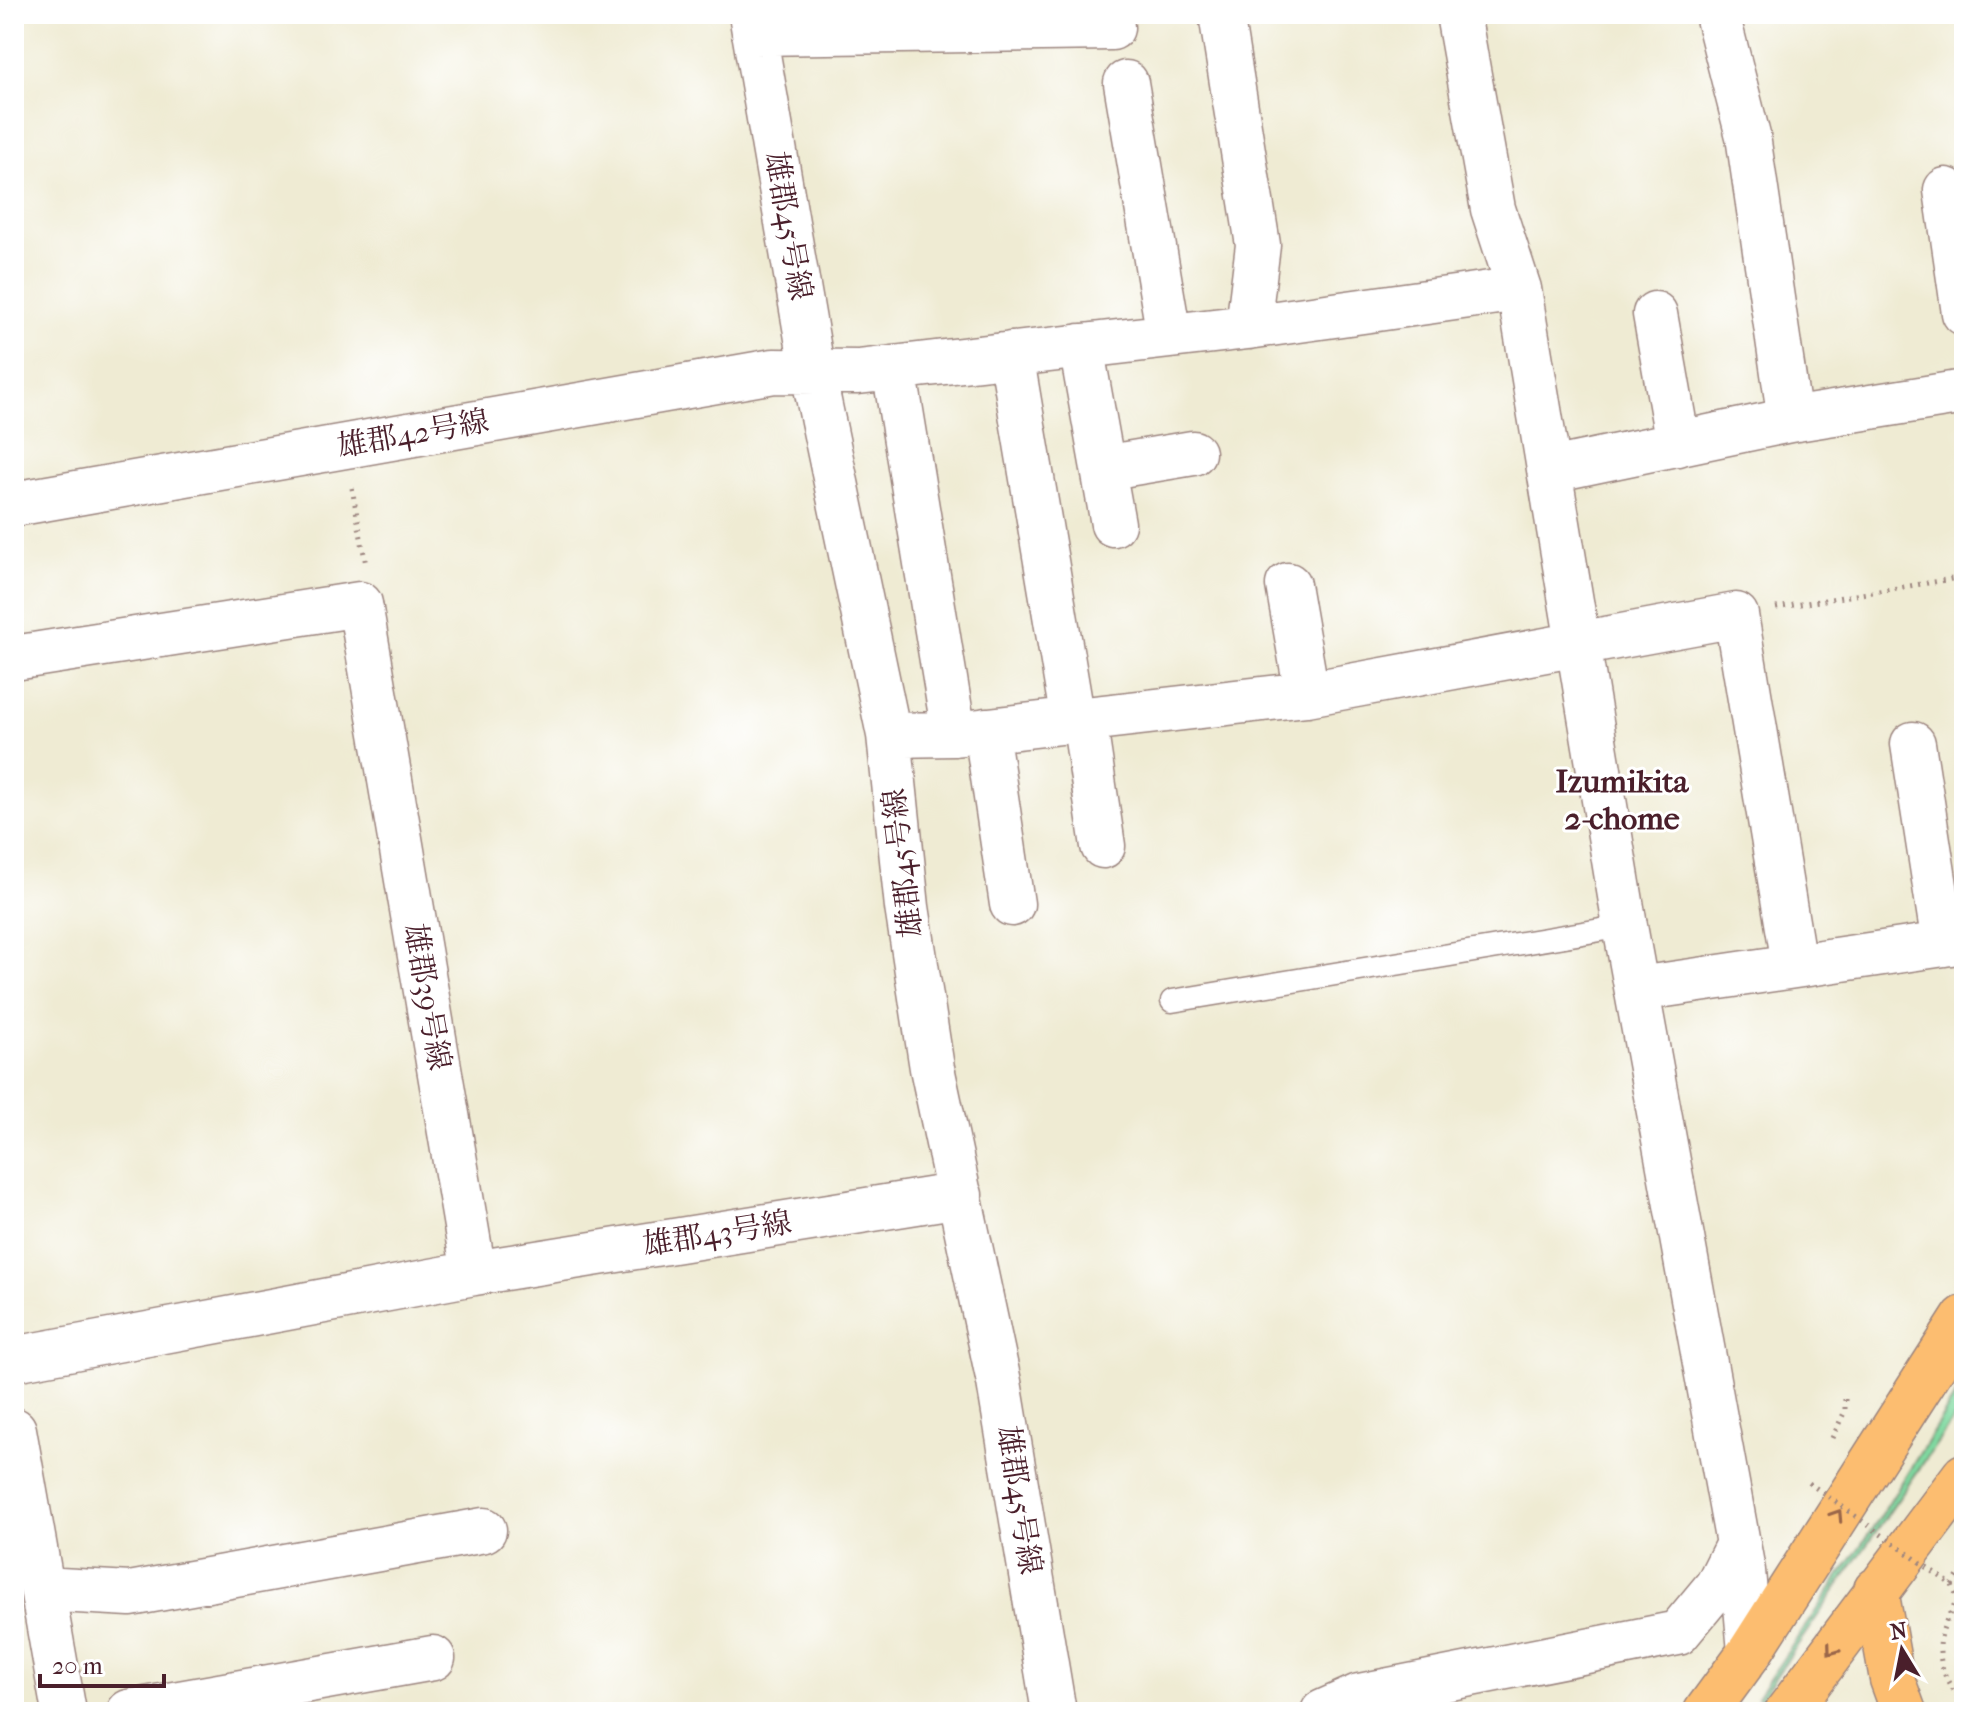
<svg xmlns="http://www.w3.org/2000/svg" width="1978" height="1726" font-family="'IM FELL French Canon','Noto Serif JP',serif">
<rect width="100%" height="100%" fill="#fff"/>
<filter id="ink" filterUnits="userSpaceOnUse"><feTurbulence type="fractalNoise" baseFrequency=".0125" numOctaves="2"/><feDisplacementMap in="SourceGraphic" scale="16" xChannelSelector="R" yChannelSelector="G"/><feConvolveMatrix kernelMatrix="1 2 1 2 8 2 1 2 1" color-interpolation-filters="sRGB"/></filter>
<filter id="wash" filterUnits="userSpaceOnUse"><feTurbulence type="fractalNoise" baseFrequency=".006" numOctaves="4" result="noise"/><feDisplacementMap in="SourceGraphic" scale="32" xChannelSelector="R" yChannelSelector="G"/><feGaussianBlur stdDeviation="1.8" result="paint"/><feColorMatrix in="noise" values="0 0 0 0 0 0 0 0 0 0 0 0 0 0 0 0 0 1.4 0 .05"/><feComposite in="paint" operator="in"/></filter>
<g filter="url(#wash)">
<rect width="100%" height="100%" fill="#efebd3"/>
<!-- green -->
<path fill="#80daa1" stroke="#657c66" stroke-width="2" d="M1964,1382V1404L1760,1699L1757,1697L1881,1516Z"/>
</g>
<g filter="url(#ink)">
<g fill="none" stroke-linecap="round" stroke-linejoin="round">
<!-- service casing -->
<g stroke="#9c857f" stroke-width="25">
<path id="service" d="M1172,1001L1625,926"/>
</g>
<!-- minor casing -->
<g stroke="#9c857f" stroke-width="47">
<path id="minor" d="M751,14L813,373L889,735L907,907L932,1068L999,1382L1054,1712
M1221,14L1258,245L1248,327
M1458,14L1493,209L1519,289L1625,926L1743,1571L1750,1652
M1717,14L1748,136L1790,420
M754,33L1112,28L1111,14
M1126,83L1169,336
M1946,190L1964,313
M1655,314L1678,444
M1081,346L1113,524
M1011,354L1073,721
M894,368L954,734
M1103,468L1193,453
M1551,470L1790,420L1964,392
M14,504L774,371L858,372L1248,327L1519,289
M1288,585L1307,694
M14,658L360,604L474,1273
M1084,719L1103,846
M986,730L1012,904
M889,735L954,734L1307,694L1736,615L1794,964
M1913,744L1944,944
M1638,989L1964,941
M14,1359L474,1273L960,1195
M14,1430L64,1712
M42,1589L130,1594L484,1530
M129,1712L433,1658
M1323,1712L1359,1696L1678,1633L1717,1586L1738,1544"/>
</g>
<!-- trunk casing -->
<g stroke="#9c857f" stroke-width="47">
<path id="trunk" d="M1876,1590L1892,1679L1904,1712
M1706,1712L1750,1652L1964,1318
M1787,1712L1964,1476"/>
</g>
<!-- path -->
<path stroke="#9c857f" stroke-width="5" stroke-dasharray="2 6" stroke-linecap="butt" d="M352,488L366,565
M1776,608L1964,577
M1832,1438L1845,1411V1398
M1952,1585L1964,1567
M1964,1593C1934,1628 1930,1668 1964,1703"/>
<!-- service -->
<use href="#service" stroke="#fff" stroke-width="22"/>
<!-- minor -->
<use href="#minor" stroke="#fff" stroke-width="44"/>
<!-- trunk -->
<use href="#trunk" stroke="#fcbd6f" stroke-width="44"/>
<!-- path-bridge -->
<path stroke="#9c857f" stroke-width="5" stroke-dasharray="2 6" stroke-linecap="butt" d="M1809,1483L1952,1585L1964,1616"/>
</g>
<!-- one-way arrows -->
<defs><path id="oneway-chevron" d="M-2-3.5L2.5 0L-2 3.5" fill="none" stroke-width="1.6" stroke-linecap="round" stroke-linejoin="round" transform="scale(2)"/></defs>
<g stroke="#9a664a">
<use href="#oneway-chevron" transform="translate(1837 1515) rotate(-57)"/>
<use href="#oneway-chevron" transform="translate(1832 1650) rotate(126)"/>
</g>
</g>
<g text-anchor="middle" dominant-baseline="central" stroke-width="6" stroke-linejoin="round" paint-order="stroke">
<!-- street labels -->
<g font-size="30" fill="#4a1f2b" stroke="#fff">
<text transform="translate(788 226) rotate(80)">雄郡45号線</text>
<text transform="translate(413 434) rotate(-10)">雄郡42号線</text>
<text transform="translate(903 863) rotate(-97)">雄郡45号線</text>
<text transform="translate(427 997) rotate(80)">雄郡39号線</text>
<text transform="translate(717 1234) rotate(-9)">雄郡43号線</text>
<text transform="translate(1019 1500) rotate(81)">雄郡45号線</text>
</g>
<!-- neighbourhood labels -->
<g font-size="32" font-weight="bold" fill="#4a1f2b" stroke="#fff">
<text x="1622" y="781">Izumikita<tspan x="1622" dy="37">2-chome</tspan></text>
</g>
</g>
<!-- margin -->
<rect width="1978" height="1726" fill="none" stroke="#fff" stroke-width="48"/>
<!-- north arrow -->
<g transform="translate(1902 1650) rotate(350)" stroke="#ffffff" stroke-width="6" paint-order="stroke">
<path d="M0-6L14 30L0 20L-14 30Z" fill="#4a1f2b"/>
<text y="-12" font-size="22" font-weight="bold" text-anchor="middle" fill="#4a1f2b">N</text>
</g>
<!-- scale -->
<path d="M40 1674v12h124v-12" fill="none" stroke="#4a1f2b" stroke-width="4"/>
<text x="52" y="1674" font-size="24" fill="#4a1f2b" stroke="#ffffff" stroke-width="6" paint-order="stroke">20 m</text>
</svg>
